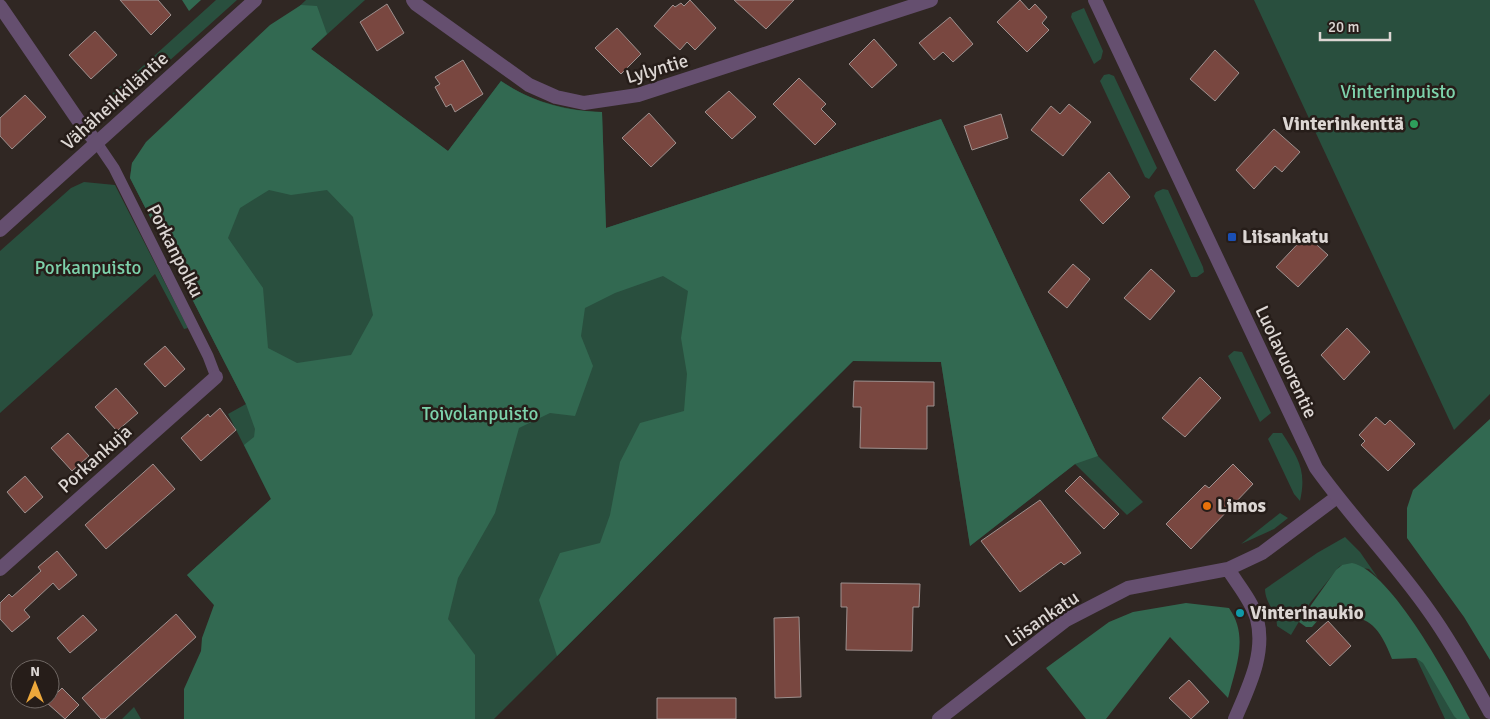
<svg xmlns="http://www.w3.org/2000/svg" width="1490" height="719" font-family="Signika,sans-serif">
<rect width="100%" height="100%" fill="#302723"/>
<!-- green -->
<path fill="#294f3e" d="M216,0H237L119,106L113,100L112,94Z
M306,0H365L311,49L448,151L501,81C533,102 564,110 602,112L606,228L941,119L1098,456L1143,502L1127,515L1075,464L970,546L941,362L853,361L494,719H184L234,627L187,575L271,499L228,414L246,404L130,178L132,163Z
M1254,0H1490V394L1454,430Z
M1084,8L1103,51L1101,59L1094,64L1071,17L1072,13Z
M1109,74L1114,76L1157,168L1149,179L1145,177L1100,81L1104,75Z
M84,182L115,185L188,328L184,329L155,274L0,413V251L71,188Z
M1163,189L1168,190L1203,267L1204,272L1197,277H1191L1154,196L1156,192Z
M1234,351L1242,352L1271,413L1260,422L1231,362L1228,356Z
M1273,433H1282C1298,458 1307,470 1300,501L1294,494L1268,439Z
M1280,513L1288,518L1274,529L1241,544Z
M1345,537L1360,552L1378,578L1369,569L1342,565L1339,567L1310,603L1291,635L1277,626C1277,612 1265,603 1265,589L1317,553Z
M1385,592L1466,719H1445Z
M134,707L141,719H122Z"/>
<!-- forest -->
<path fill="#326951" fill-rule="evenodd" d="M182,0H201L189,11Z
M301,5L317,6L327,34L311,49L448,151L501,81C532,102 564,111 602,112L606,228L941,119L1098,456L1075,464L970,546L941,362L853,361L557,656L539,600L560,553L600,543L610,515L620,462L640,423L684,411L687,374L681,338L688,291L663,276L615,293L585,308L581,336L593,366L575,416L550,413L519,428L495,513L458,578L448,619L475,655V719H184V689L201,651L202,638L214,605L187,575L271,499L244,445L254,437L255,429L246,404L130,178L132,163L146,142L270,25ZM269,190L291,195L327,190L353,217L373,315L351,355L297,363L268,348L263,288L228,238L240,208Z
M1490,419V660L1464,617L1407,538V508L1413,490Z
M1352,563C1392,571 1451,683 1470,719H1457L1454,716L1423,663L1416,658L1392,659C1376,617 1362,612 1319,619L1312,627H1306L1299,622L1336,570L1342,565Z
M1186,603L1229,608C1249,636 1236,667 1228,698L1170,637L1106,719H1086L1046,668L1109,622L1133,612Z"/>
<!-- building -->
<path fill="#794740" stroke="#9e918f" d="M120,0H158L171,15L151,35Z
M690,0L716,28L695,50L687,42L680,50L654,26L673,5L675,7L681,3L684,6Z
M734,0H794L766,29Z
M1020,0L1029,10L1035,4L1047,17L1042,23L1049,30L1027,52L997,22Z
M387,4L404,33L377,51L360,22Z
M950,17L973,44L953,62L943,52L934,60L919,43Z
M617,28L641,54L621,74L595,48Z
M95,31L117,55L91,79L69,55Z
M874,39L897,65L872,88L849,64Z
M1215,50L1239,73L1215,101L1190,79Z
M463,60L483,94L455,112L451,104L446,107L435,87L440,84L435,77Z
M799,78L826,104L821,109L836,124L815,145L773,104Z
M729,91L756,117L732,139L705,112Z
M25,95L46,117L12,149L0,136V118Z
M1069,104L1091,122L1063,156L1031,130L1051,106L1060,114Z
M649,113L676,143L651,167L622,138Z
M1001,114L1008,138L972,150L964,126Z
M1274,129L1300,152L1282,172L1275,166L1254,189L1236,170Z
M1109,172L1130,197L1103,224L1080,200Z
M1306,235L1328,255L1298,287L1276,267Z
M1073,264L1090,279L1067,308L1048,292Z
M1151,269L1175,291L1150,320L1124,298Z
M1347,328L1370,352L1344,380L1321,355Z
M165,346L185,369L165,387L144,364Z
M1200,377L1221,398L1185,437L1162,418Z
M854,381L934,382V406H927V449L860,448L861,407H853Z
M116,388L138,413L117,431L95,407Z
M220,408L236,430L201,461L181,438L208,414L210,417Z
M1376,417L1385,425L1390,420L1415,444L1388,471L1361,445L1365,441L1359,435Z
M68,433L89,456L72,471L51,448Z
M153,464L175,489L106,549L85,525Z
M1233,464L1253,484L1191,549L1166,524L1205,485L1209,488Z
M25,476L43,497L25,513L7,492Z
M1080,476L1119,514L1104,529L1065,491Z
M1040,500L1081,553L1064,565L1061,562L1020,592L981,541Z
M57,551L77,575L59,590L53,583L24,610L30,617L12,632L0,619V603L9,594L12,597L41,571L38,567Z
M841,583L920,584L919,607H913L912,651L846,650L847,607H841Z
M176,614L196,637L105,719H101L82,698Z
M83,615L97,630L70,653L57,638Z
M799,617L801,697L775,698L774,618Z
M1328,621L1351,646L1330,666L1306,641Z
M1189,680L1209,702L1191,719L1169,698Z
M62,688L79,705L65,719L47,703Z
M657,698H736V719H657Z"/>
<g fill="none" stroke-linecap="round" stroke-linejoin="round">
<!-- service -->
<path stroke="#654f6f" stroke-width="11" d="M97,143L114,168L208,356L216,377"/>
<!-- minor -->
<path stroke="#654f6f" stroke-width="14" d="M413,0L416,4L529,85L556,97L584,103L638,95L931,0
M0,6L78,120L97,143
M0,569L216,377
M1228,569C1238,585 1252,601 1257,619C1266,654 1248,688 1235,719
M939,719L1066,620L1128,588L1228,569L1262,553L1337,497"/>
<!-- tertiary -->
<path stroke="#654f6f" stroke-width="14" d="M1095,0L1316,468C1351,517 1394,561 1429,611C1452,643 1471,678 1490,712
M0,230L255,0"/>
</g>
<!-- markers -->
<circle fill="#2e9e5b" stroke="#261d19" stroke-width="2" cx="1414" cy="124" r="5"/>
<rect fill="#1a4fb4" stroke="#261d19" stroke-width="2" x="1227" y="232" width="10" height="10" rx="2.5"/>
<circle fill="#e8710a" stroke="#261d19" stroke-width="2" cx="1207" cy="506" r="5"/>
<circle fill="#0f9aa8" stroke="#261d19" stroke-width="2" cx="1240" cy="613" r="5"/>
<g text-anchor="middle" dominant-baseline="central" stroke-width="5" stroke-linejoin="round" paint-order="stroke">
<!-- street labels -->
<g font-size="19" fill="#dcd6d3" stroke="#261d19">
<text transform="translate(657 69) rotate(-16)">Lylyntie</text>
<text transform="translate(115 101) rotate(-42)">Vähäheikkiläntie</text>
<text transform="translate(175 251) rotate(63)">Porkanpolku</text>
<text transform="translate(1286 362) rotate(65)">Luolavuorentie</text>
<text transform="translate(95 459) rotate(-42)">Porkankuja</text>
<text transform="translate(1042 619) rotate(-34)">Liisankatu</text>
</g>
<!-- park labels -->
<g font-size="19" fill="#7dd2ab" stroke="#261d19">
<text x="1398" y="92">Vinterinpuisto</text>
<text x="88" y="268">Porkanpuisto</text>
<text x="480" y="414">Toivolanpuisto</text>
</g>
<!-- poi labels -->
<g font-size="19" font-weight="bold" fill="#dcd6d3" stroke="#261d19" text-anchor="start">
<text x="1404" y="124" text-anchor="end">Vinterinkenttä</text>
<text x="1242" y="237">Liisankatu</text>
<text x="1217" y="506">Limos</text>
<text x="1250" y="613">Vinterinaukio</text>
</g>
</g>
<!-- north arrow -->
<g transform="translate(35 684)"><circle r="24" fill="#261d19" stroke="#6f6763"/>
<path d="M0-4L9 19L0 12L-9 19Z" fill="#eda83b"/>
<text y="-8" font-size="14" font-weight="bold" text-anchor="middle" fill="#dcd6d3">N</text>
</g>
<!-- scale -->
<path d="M1320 32v8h70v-8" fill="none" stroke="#dcd6d3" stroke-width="2.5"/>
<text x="1328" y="32" font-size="15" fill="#dcd6d3" stroke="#261d19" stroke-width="4" paint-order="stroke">20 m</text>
</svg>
